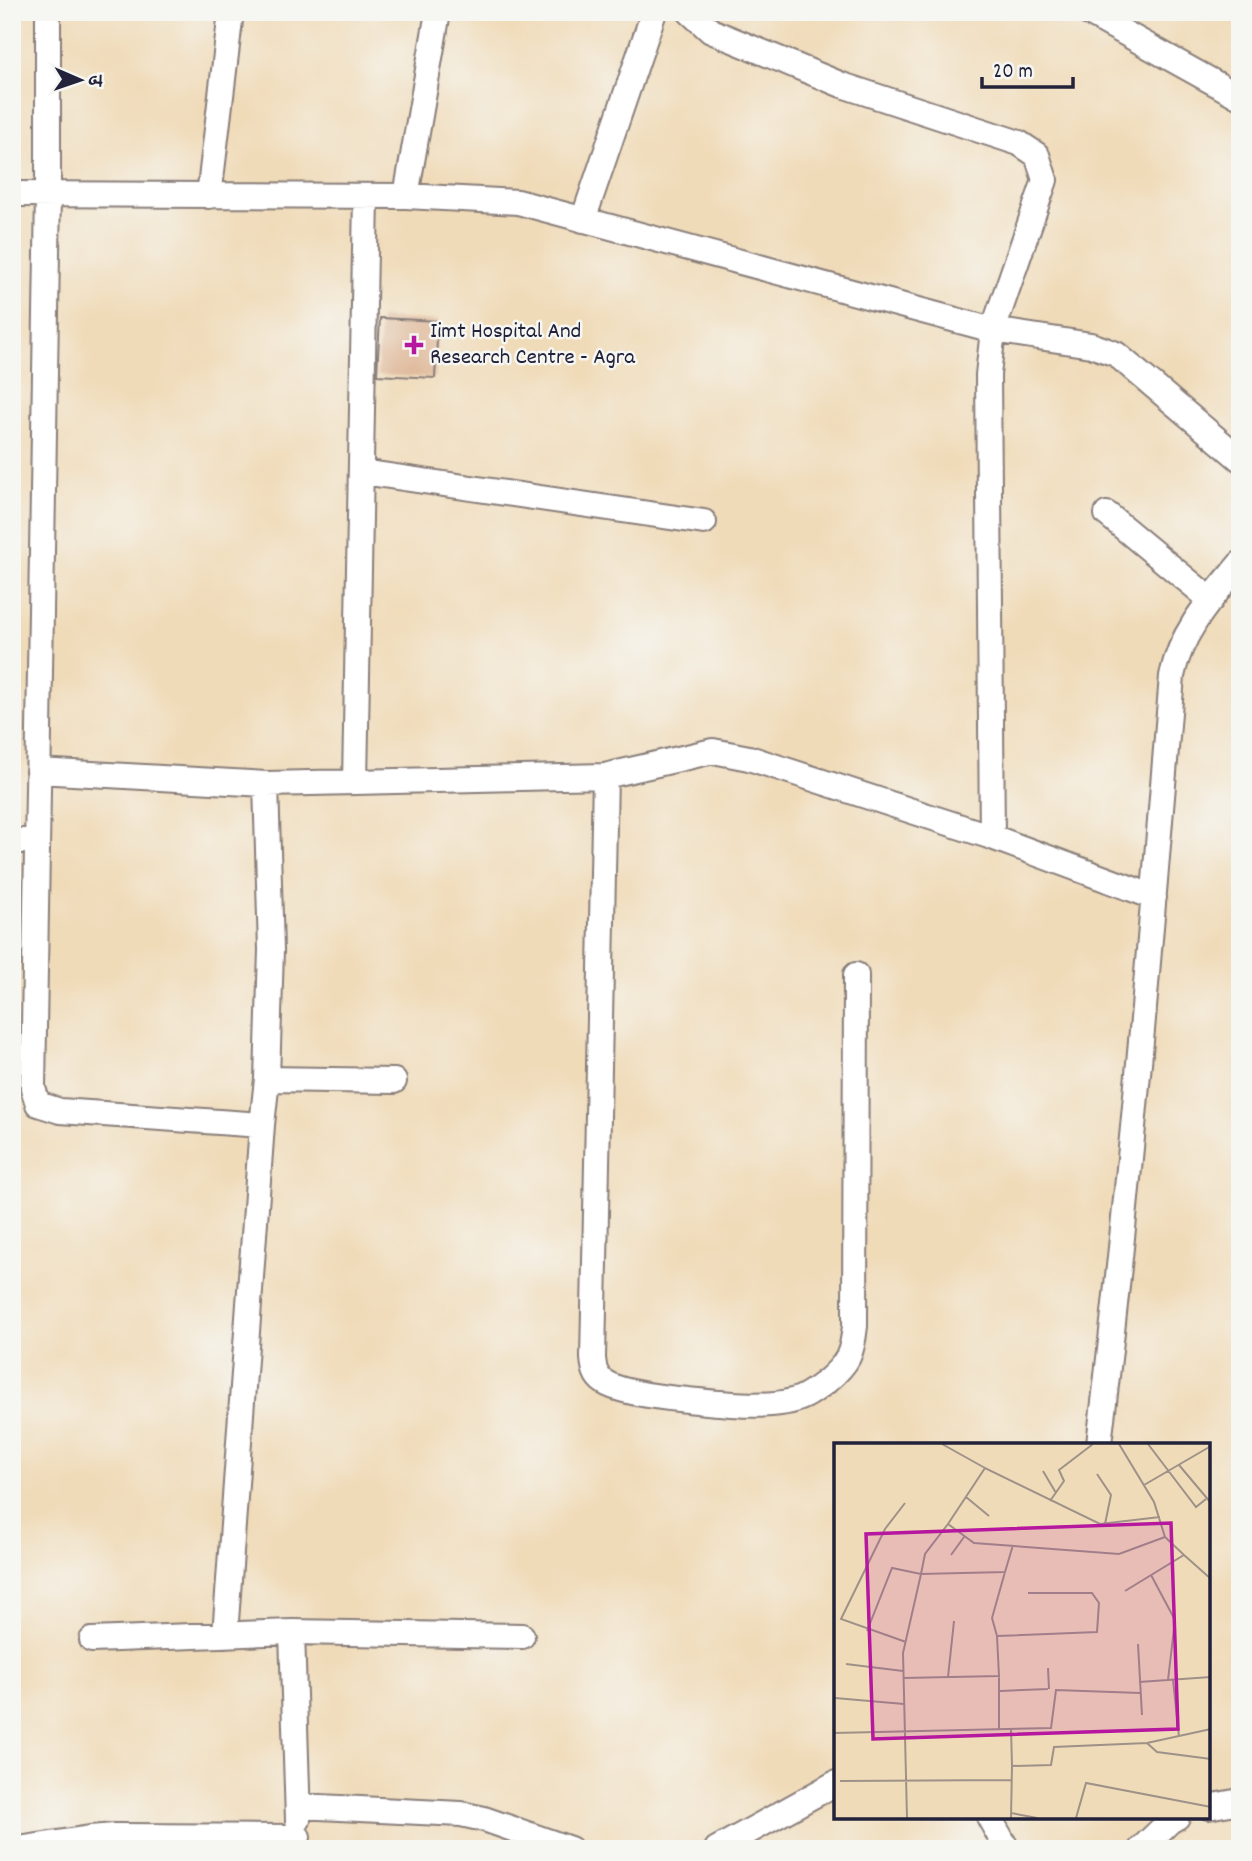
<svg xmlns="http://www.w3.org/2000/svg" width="1252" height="1861" font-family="Dekko,'Playpen Sans Deva',sans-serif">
<rect width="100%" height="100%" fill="#f6f6f2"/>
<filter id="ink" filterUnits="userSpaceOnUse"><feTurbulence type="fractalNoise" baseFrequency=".0143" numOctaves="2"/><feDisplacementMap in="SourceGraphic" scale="14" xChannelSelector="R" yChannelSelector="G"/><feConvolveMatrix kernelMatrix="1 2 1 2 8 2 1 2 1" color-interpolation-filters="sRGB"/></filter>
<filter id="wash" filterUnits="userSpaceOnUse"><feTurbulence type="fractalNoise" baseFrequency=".00686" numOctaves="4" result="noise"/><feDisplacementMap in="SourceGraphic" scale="28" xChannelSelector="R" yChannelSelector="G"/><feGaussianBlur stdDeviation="1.57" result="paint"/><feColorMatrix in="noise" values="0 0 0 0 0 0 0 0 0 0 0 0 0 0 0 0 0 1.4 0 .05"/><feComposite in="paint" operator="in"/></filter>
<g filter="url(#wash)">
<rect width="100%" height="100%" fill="#f0dbb9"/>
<g id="blocks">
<!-- building -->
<path fill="#deb695" d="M380,318L438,321L435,378L377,375Z"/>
</g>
</g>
<g filter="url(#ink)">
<use href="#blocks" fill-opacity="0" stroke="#897e7a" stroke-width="2"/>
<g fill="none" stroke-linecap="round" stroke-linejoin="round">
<!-- street casing -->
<g stroke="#897e7a" stroke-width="28">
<path id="street" d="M48,12V194L33,1088L38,1104L60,1111L262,1125L225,1635
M1087,12L1240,97
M12,194L406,196L518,202L993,330L1045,180L1037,155L1019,143L842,85L711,31L690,12
M209,196L231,12
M406,196L438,12
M366,197L355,782L605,776L593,1358C594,1368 595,1376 604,1382C620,1393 667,1398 688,1400C719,1403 777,1411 805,1396C813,1392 820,1386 827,1381C849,1362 852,1354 855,1326L856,975
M583,220L654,12
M362,472L704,522
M1107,514L1211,600
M38,771L266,784L355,782
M605,776L713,751L749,758L992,837
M266,784L271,950L267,1079
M12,841H37
M1154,897L992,837L988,375L993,330L1091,345L1116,354L1240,459
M262,1125L267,1079L394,1081
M1099,1444C1130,1189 1151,932 1172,676C1181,631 1211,599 1240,564
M292,1632L298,1820
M92,1640L292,1632L522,1636
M299,1806L461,1814L484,1819L570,1849
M1208,1807L1240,1801
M989,1817L1007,1849
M18,1849L90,1838L115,1836L298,1837
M717,1849L836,1783
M1141,1849L1170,1821L1177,1817"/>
</g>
<!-- street -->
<use href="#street" stroke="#fff" stroke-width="24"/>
</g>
</g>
<!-- markers -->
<path fill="#b5179e" stroke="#f6f6f2" stroke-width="2.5" d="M410.5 334.5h7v7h7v7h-7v7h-7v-7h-7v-7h7z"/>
<g text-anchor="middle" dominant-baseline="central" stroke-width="5" stroke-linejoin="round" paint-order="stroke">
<!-- poi labels -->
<g font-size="23" fill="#22223b" stroke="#f6f6f2" text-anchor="start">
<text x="430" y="332">Iimt Hospital And<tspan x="430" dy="26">Research Centre - Agra</tspan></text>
</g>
</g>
<!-- overview -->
<g transform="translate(834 1443)">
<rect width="376" height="376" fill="#f0dbb9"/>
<path fill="none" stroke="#9e9187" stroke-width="2" d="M108,1L151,25M285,1L320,59L331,94L350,112M314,1L362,64L372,56M345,22L377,60M209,28L222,50M263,31L277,52L271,81M310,42L377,3M132,54L155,73M216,58L230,38L225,27L259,1M71,60L51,86L7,176L72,199M326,74L266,81L151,25L114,81L140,100L285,111L331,94M114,81L91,111L87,131L171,129L179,102M117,112L130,94M317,132L341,177L334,237M291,148L350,112L377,136M33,188L58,125L87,131L69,210L73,375M163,193L158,175L171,129M304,201L308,272M12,221L69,228M214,225L215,246M165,233V286M114,234L120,178M69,235L165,233L163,193L263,189L265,160L258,150H194M339,237L345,294M305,239L377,234M166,248L214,246M1,255L70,261M177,285L178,323M0,290L217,285L222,247L306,250M313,300L323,309L377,316M6,338L177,337M177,370L203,375M177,375L178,323L217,322L220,304L313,300L377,286M242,375L252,340L377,364"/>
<path fill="#b5179e" fill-opacity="0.15" stroke="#b5179e" stroke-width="3.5" d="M337,80L344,286L39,296L32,91Z"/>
<rect width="376" height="376" fill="none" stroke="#22223b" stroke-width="3.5"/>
</g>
<!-- margin -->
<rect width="1252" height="1861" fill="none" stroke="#f6f6f2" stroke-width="42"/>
<!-- north arrow -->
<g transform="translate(80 80) rotate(92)" stroke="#f6f6f2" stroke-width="5" paint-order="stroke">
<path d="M0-5L12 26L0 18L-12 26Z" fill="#22223b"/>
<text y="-10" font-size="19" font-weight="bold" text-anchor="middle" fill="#22223b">उ</text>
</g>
<!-- scale -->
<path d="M982 77v10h91v-10" fill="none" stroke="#22223b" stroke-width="3.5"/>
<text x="993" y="77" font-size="21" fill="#22223b" stroke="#f6f6f2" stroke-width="5" paint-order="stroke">20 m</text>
</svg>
